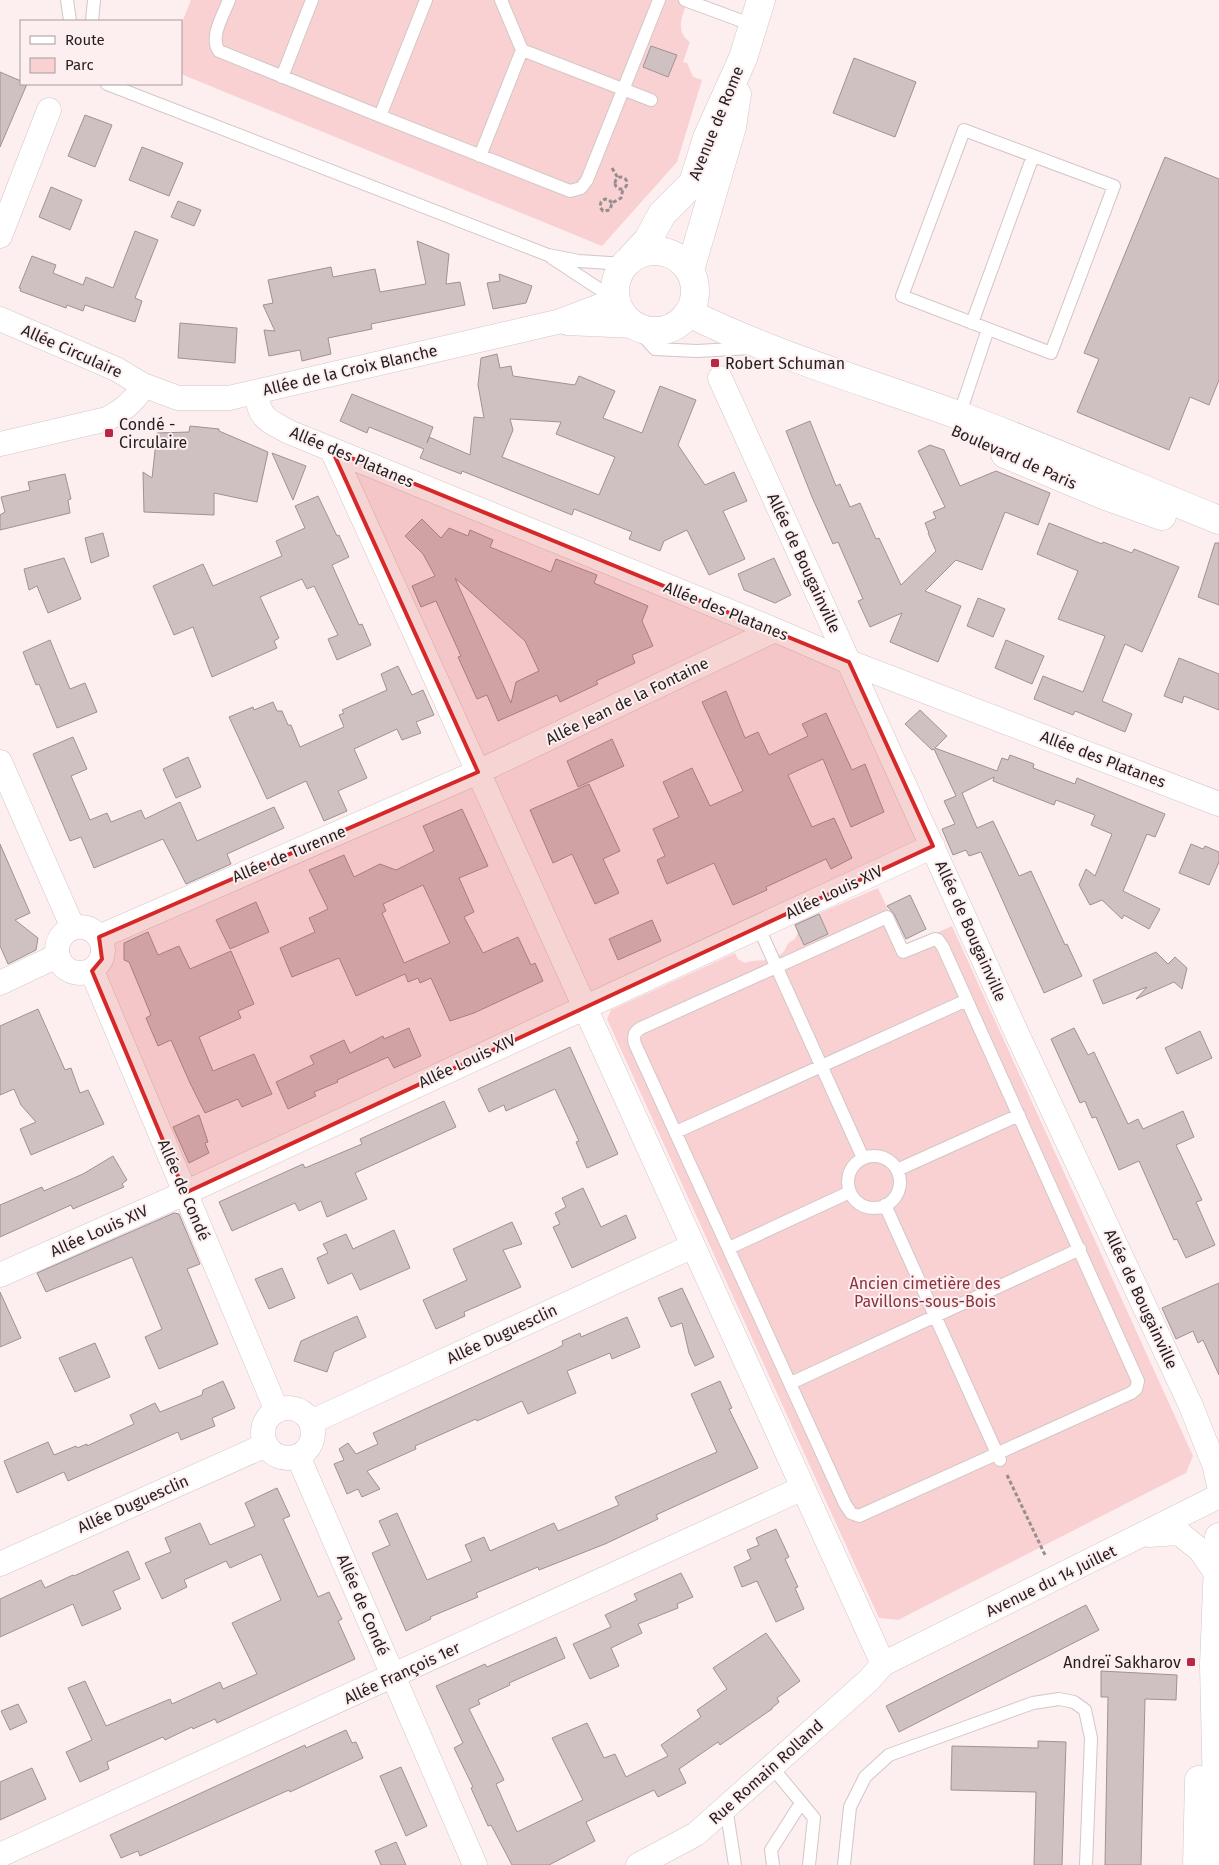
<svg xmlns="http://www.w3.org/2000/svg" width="1219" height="1865" font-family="'Fira Sans',sans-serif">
<rect width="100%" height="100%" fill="#fdeeef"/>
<!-- green -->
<path fill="#f9d1d3" d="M191,0H688C683,14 674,31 690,42L683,62L687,63L693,77L702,80L677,162L602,246L181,74V25Z
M878,888L905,947L952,926L1193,1456L1186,1473L898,1620L879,1618L607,1019L611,1010L735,953L738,959L745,963C758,958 768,964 781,954C788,949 784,944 795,939L798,932L794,924Z"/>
<!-- building -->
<path fill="#cfc1c2" stroke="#9f9293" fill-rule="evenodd" d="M651,46L677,55L668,77L643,67Z
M854,58L916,82L895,137L833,113Z
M0,72L21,81V84H27L0,147Z
M85,115L112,125L95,167L68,156Z
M142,147L183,163L169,196L129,180Z
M1165,157L1219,179V380L1209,405L1190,397L1169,450L1077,412L1099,359L1084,353Z
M51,187L82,200L70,230L39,217Z
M178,201L201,210L194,226L171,217Z
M135,231L158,240L135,298L142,301L135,322L85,305L83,311L67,305L66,308L20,291L21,289L19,288L32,256L56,265L53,273L83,285L86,277L113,288Z
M417,241L449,254L446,284L460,282L465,305L371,324L372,329L328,338L331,354L302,361L300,350L269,356L264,330L275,331L263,305L273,303L268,280L331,267L333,277L375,269L380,292L426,284Z
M499,274L532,286L526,303L493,309L487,283L500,281Z
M180,323L237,328L235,363L178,358Z
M497,354L500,368L511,366L513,376L575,385L579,376L615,391L603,418L642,433L660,386L696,400L678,445L705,485L734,472L747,501L723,511L745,559L709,575L687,530L664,541L660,551L629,539L632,532L574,509L572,515L462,471L461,474L420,458L424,449L369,427L367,433L340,421L352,394L433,427L427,443L429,437L470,455L474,417L484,418L478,385L481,358ZM510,419L561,422L556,434L615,457L599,495L502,457L513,430Z
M810,421L836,486L840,484L850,507L860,503L876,539L879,538L901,585L936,551L928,533H929L925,523L936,518L933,512L945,507L918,451L930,445L944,450L960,486L996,471L1050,493L1038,525L1005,512L982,570L956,560L925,591L961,606L938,662L890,642L902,613L870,627L858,601L863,599L838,542L833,544L812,497L786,431Z
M190,426L219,429V431L268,452L257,502L214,493V515L144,512L143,472L152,478L157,433L189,432Z
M272,453L306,466L293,500Z
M65,474L71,499L68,500L70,513L0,530V515L5,512L1,497L30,490L28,482Z
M318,496L337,536L339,535L349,557L332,565L359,625L362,624L371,645L337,660L328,639L338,635L314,586L307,589L302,579L260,597L279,638L274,641L277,648L212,677L193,627L174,635L153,586L203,564L213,586L282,556L276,541L305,528L295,506Z
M422,519L441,538L449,528L468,536L470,530L493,540L490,547L551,572L556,559L597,575L594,583L648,606L642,621L653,646L632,655L635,663L596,681L598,684L560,702L557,695L498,721L487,695L477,699L458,657L461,656L436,601L421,607L412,586L435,576L423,554L405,536ZM455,578L525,641L539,671L516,682L511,703Z
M1049,523L1102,544L1103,542L1132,553L1134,549L1179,567L1142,652L1125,644L1102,701L1132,714L1125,732L1075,711L1073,715L1034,699L1043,676L1083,692L1105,636L1058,619L1078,571L1037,554Z
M103,533L109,556L91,563L85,538Z
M1215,543H1219V605L1198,597Z
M64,558L81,599L48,613L37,586L29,590L24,569Z
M774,558L791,595L775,603L744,590L738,574Z
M978,598L1005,609L993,637L967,626Z
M50,640L70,689L85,683L97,712L57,728L39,684L36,685L23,652Z
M1006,640L1044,656L1032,684L995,668Z
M1179,658L1219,674V710L1184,696L1182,703L1164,696Z
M398,666L412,695L423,690L434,715L416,722L421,733L402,740L397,729L354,749L367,778L338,791L347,811L324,821L306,781L267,799L229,717L253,707L254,710L273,702L277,711H282L288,725H291L300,747L344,727L339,715L344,713L342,710L387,690L381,674Z
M726,691L745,738L758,732L769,755L808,736L802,724L826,713L852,770L865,764L884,812L851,827L823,759L788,775L812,827L834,818L852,858L831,869L826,859L766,887L767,890L733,905L714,863L667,884L657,860L665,856L653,829L679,817L663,782L692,768L710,806L743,791L702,702Z
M920,710L947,736L935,748L997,771L1002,758L1008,760L1010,755L1034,764L1033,768L1075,784L1077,778L1165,814L1155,837L1147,834L1123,891L1160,909L1149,929L1124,915L1122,919L1102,900L1090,905L1079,885L1086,869L1095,876L1112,834L1091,825L1095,815L1056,800L1054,805L993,781L994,777L962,793L977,828L993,821L1019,876L1031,871L1065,945L1067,944L1082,976L1044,993L981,852L969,856L966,850L953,855L947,841L942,829L955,824L944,801L956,796L934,749L932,750L905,724Z
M73,737L87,769L71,776L90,820L107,813L111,822L141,810L145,819L180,802L197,841L274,807L284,828L227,854L231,864L186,884L163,839L94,868L81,837L70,841L33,754Z
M612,739L624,766L578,787L567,761Z
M188,757L201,787L176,798L163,769Z
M589,784L620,851L603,859L619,893L595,904L572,854L553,863L530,810Z
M462,809L488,866L459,878L474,912L464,917L483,953L518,937L531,965L535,963L543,981L474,1013L450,1021L431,978L420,983L418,978L408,982L405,974L356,996L339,958L292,977L280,948L315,932L309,918L328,909L309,870L344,855L354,877L380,864L396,870L434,851L423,826ZM423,885L450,943L404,963L382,913L386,911L383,904Z
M0,844L30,913L15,920L38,938L36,950L8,964L0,946Z
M1191,844L1203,849L1205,846L1219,852V862L1209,885L1179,873Z
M910,895L926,929L906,939L894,914L887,906Z
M256,902L269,932L230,949L216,920Z
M819,914L828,934L804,945L795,925Z
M652,920L661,941L618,960L609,939Z
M148,932L158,955L179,946L190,969L231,951L254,1004L238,1011L241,1018L199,1037L213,1071L254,1054L272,1094L242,1107L238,1099L205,1113L190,1083L171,1040L158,1046L146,1018L151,1015L129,962L124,960V943Z
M1156,952L1168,964L1175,957L1187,968L1182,989L1174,982L1136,999L1147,987L1103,1004L1093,980Z
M38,1009L65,1070L71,1068L80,1093L88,1090L104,1124L31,1155L20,1129L36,1122L21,1105L14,1089L0,1095V1026Z
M409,1028L421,1056L394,1068L388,1057L337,1080L338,1082L314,1092L316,1096L288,1109L276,1082L314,1064L310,1056L344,1040L350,1053L383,1036L384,1039Z
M1074,1028L1088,1055L1094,1052L1128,1124L1138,1119L1143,1129L1183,1111L1194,1137L1176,1145L1202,1200L1196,1202L1215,1245L1186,1258L1177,1239L1174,1240L1139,1161L1119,1170L1096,1117L1092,1118L1085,1101L1080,1103L1051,1039Z
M1200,1031L1212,1058L1177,1074L1165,1048Z
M570,1047L618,1154L587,1168L576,1142L579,1141L555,1089L506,1111L504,1105L489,1112L478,1089Z
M444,1101L456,1127L355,1173L367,1199L327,1217L321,1201L299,1211L295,1203L232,1231L219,1202L303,1164L305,1168L362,1144L360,1139Z
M199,1115L208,1142L205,1143L209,1153L189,1163L173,1127Z
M113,1156L127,1180L122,1184L124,1187L73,1209L71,1205L0,1237V1205L42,1187L44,1191L83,1174Z
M583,1188L601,1227L626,1215L636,1238L572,1268L553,1227L560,1224L555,1213L566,1207L562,1198Z
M174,1213L179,1214L200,1264L187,1269L218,1344L159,1369L145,1337L162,1329L132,1257L46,1292L37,1273Z
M512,1222L522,1244L503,1250L521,1287L464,1312L465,1316L436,1329L423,1300L467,1280L453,1249Z
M394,1230L410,1268L360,1290L352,1273L328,1284L317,1258L328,1253L323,1244L346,1234L353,1249Z
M282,1268L295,1298L269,1309L255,1279Z
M1219,1283V1375L1203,1340L1198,1343L1193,1331L1176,1339L1162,1308Z
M682,1288L714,1357L695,1366L689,1353L682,1323L671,1327L658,1298Z
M0,1292L21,1338L0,1347Z
M357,1316L366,1337L334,1352L327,1372L294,1361L301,1341Z
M627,1317L640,1347L612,1359L610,1353L567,1371L576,1393L528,1414L522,1401L477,1421L476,1419L415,1446L416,1449L367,1471L380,1489L362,1497L358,1489L347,1494L334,1464L344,1460L339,1449L348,1443L356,1454L378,1444L373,1433L556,1349L563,1345L562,1341L580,1333L581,1337Z
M95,1343L110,1377L75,1392L59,1358Z
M223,1381L235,1408L212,1418L215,1426L181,1440L178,1432L68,1481L64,1472L17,1493L4,1461L48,1442L54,1455L76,1446L77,1448L87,1444V1446L134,1424L130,1415L155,1403L160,1412L202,1395L203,1390Z
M720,1381L732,1408L729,1409L758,1468L656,1515L658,1519L605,1544L539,1570L538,1567L476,1593L478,1597L430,1617L431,1619L406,1631L372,1553L390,1545L379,1521L397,1513L427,1580L472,1561L465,1545L484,1537L490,1551L554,1523L558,1531L619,1505L615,1497L717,1452L691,1394Z
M277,1488L290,1516L283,1519L318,1597L329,1592L342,1619L338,1621L355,1659L217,1723L215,1719L193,1729L192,1727L165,1740L163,1737L107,1762L109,1769L80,1782L66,1752L92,1740L68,1688L85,1681L106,1726L170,1699L172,1704L220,1682L223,1689L257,1674L232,1623L281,1600L261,1554L230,1568L226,1561L184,1580L187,1587L162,1599L145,1563L171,1552L165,1538L200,1523L210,1545L255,1526L245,1503Z
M776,1529L789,1557L785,1559L798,1587L795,1588L804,1609L776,1622L757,1581L742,1587L734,1567L751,1559L747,1550L759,1545L756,1538Z
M128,1551L140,1579L113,1591L121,1609L82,1626L73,1604L0,1637V1599L41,1580L45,1588L73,1575L74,1576Z
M681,1573L693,1597L677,1604L678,1608L638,1624L642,1633L611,1648L619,1666L590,1679L573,1644L611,1627L605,1615L637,1600L634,1594Z
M1086,1605L1099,1630L899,1732L886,1706Z
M766,1633L800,1681L777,1698L779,1702L772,1708V1709L720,1745L718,1742L679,1769L686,1783L658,1797L654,1790L586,1822L595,1841L549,1865H512L491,1825L488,1826L471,1788L473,1787L454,1748L463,1743L436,1686L485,1664L487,1667L556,1637L565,1658L509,1683L510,1685L478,1700L480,1704L469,1709L504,1780L496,1784L517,1832L583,1800L552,1738L587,1723L604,1758L615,1754L626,1777L668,1756L661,1745L701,1717L697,1710L727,1689L713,1668Z
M1101,1671L1177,1675L1176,1700L1145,1699L1141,1865H1105L1108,1697H1101Z
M18,1704L27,1722L10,1730L1,1711Z
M346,1730L352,1743L356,1742L363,1758L290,1792L289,1790L140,1856L138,1851L121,1858L110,1835L305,1745L306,1748Z
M1038,1741L1066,1742L1062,1865H1034L1036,1792L951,1790L952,1746L1038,1748Z
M401,1767L427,1826L406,1836L380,1776Z
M32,1768L46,1799L0,1820V1782Z
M396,1842L406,1865H381L375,1851Z"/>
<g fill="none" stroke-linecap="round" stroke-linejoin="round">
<!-- lane casing -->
<g stroke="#d3c6c6" stroke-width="14">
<path id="lane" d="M67,0L70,21
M229,0C224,14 209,37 219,51L380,116
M426,0L380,116L570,191L581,188L587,180L659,0
M501,0L522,50L651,100
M685,0L753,25
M92,21L94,0
M282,77L312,0
M107,84L548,255L579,261L624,264
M964,130L1114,186L1051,353L902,296Z
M480,156L522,50
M552,258L616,300
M972,323L1033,156
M634,326L655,349L697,351L751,348
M959,416L988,329
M887,917L903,952L935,939L938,940L943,947L1138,1381L1136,1389L1131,1393L859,1516L851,1513L845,1504L635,1044C633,1036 634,1032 641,1028Z
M758,926L863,1158
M676,1132L967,1000
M848 1182a26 26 0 1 1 52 0a26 26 0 1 1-52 0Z
M897,1170L1019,1115
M885,1205L1000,1460
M729,1248L850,1192
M791,1383L1080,1249
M771,1766L814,1818L809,1865
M726,1807L735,1865
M773,1865L771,1850L801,1803
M844,1865L850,1807L865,1777L889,1755L1033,1703L1059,1699L1074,1702L1085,1710L1091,1738L1086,1865"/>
</g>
<!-- street casing -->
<g stroke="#d3c6c6" stroke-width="25">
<path id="street" d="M0,236L49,110
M0,319L116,369L143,385L178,398H229L557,322L616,300
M567,323L634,326
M720,378L1018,1036L1191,1406L1214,1464L1219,1485
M256,392C260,420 266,419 289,432L775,630L849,662L1219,804
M0,444L107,419C122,411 136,401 143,385
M332,450L883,1664
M0,762L73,928
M57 950a23 23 0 1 1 46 0a23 23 0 1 1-46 0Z
M99,937L478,772L775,630
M92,971L277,1411
M0,983L57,956
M0,1275L185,1193L933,846
M263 1433a25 25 0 1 1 50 0a25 25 0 1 1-50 0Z
M311,1422L693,1246
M298,1456L475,1865
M1148,1535L1179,1533L1200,1550L1218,1576
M0,1564L266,1445
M0,1855L803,1488
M638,1865L696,1834L868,1681L883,1664L1219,1496"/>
</g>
<!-- secondary casing -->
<g stroke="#d3c6c6" stroke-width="29">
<path id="secondary" d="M615 291a40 40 0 1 1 80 0a40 40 0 1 1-80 0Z
M632,257L648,240L662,214L693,183L707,138L743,58L761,0
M690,270L732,127L737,94
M689,313C775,356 868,382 958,415C1046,448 1132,485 1219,520
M1005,454L1106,496L1162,516
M1197,1865L1199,1780
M1217,1865L1218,1836L1214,1665L1219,1537"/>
</g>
<!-- path -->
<path stroke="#998e8f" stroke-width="3" stroke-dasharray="4 2.5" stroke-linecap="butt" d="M612,168L618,178
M615 183a6 6 0 1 1 12 0a6 6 0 1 1-12 0Z
M612,203L609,200L605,199L601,202L600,207L603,211L610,210L612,203L621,198L623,189
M1007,1475L1046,1557"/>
<!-- lane -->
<use href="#lane" stroke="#fff" stroke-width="12"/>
<!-- street -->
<use href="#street" stroke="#fff" stroke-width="24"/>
<!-- secondary -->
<use href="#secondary" stroke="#fff" stroke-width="28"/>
</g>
<!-- marked area -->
<path fill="#d62828" fill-opacity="0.2" stroke="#d62828" stroke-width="4" stroke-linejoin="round" d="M332,450L849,662L933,846L185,1193L92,971L102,959L99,937L478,772Z"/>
<!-- markers -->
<g fill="#b92746" stroke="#fdeeef" stroke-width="2">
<rect x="710" y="358" width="10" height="10" rx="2.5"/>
<rect x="104" y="428" width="10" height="10" rx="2.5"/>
<rect x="1186" y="1657" width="10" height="10" rx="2.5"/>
</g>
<g text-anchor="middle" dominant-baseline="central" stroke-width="4" stroke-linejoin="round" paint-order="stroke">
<!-- street labels -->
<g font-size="16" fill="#231e1f" stroke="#fdeeef">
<text transform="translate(716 123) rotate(-68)">Avenue de Rome</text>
<text transform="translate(72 351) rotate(24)">Allée Circulaire</text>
<text transform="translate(350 370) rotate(-13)">Allée de la Croix Blanche</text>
<text transform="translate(352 457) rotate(23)">Allée des Platanes</text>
<text transform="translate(1014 457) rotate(24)">Boulevard de Paris</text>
<text transform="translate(804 563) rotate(65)">Allée de Bougainville</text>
<text transform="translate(726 611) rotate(22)">Allée des Platanes</text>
<text transform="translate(627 701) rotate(-26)">Allée Jean de la Fontaine</text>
<text transform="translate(1103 759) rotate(21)">Allée des Platanes</text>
<text transform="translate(289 854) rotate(-23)">Allée de Turenne</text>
<text transform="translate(834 892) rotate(-25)">Allée Louis XIV</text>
<text transform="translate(971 931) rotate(66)">Allée de Bougainville</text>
<text transform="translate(467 1061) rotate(-25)">Allée Louis XIV</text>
<text transform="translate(184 1190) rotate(67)">Allée de Condé</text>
<text transform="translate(99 1231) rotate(-24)">Allée Louis XIV</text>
<text transform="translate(1141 1299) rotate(65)">Allée de Bougainville</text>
<text transform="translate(502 1334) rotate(-25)">Allée Duguesclin</text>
<text transform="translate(133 1504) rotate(-24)">Allée Duguesclin</text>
<text transform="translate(1051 1581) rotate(-26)">Avenue du 14 Juillet</text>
<text transform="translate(363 1605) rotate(67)">Allée de Condé</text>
<text transform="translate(402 1673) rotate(-25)">Allée François 1er</text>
<text transform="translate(766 1772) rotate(-42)">Rue Romain Rolland</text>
</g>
<!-- poi labels -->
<g font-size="16" fill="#231e1f" stroke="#fdeeef" text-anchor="start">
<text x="725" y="363">Robert Schuman</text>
<text x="119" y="424">Condé -<tspan x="119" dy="18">Circulaire</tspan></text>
<text x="1181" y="1662" text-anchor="end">Andreï Sakharov</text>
</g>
<!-- park labels -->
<g font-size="16" fill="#8b323f" stroke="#fdeeef">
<text x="925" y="1283">Ancien cimetière des<tspan x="925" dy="18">Pavillons-sous-Bois</tspan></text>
</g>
</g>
<!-- legend -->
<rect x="20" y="20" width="162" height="65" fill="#fdeeef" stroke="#a69b9c"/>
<rect x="30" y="36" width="25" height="8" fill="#ffffff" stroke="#a69b9c"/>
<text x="65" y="45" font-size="15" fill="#231e1f">Route</text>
<rect x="30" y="58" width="25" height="15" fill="#f9d1d3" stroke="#a69b9c"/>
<text x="65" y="70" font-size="15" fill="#231e1f">Parc</text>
</svg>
